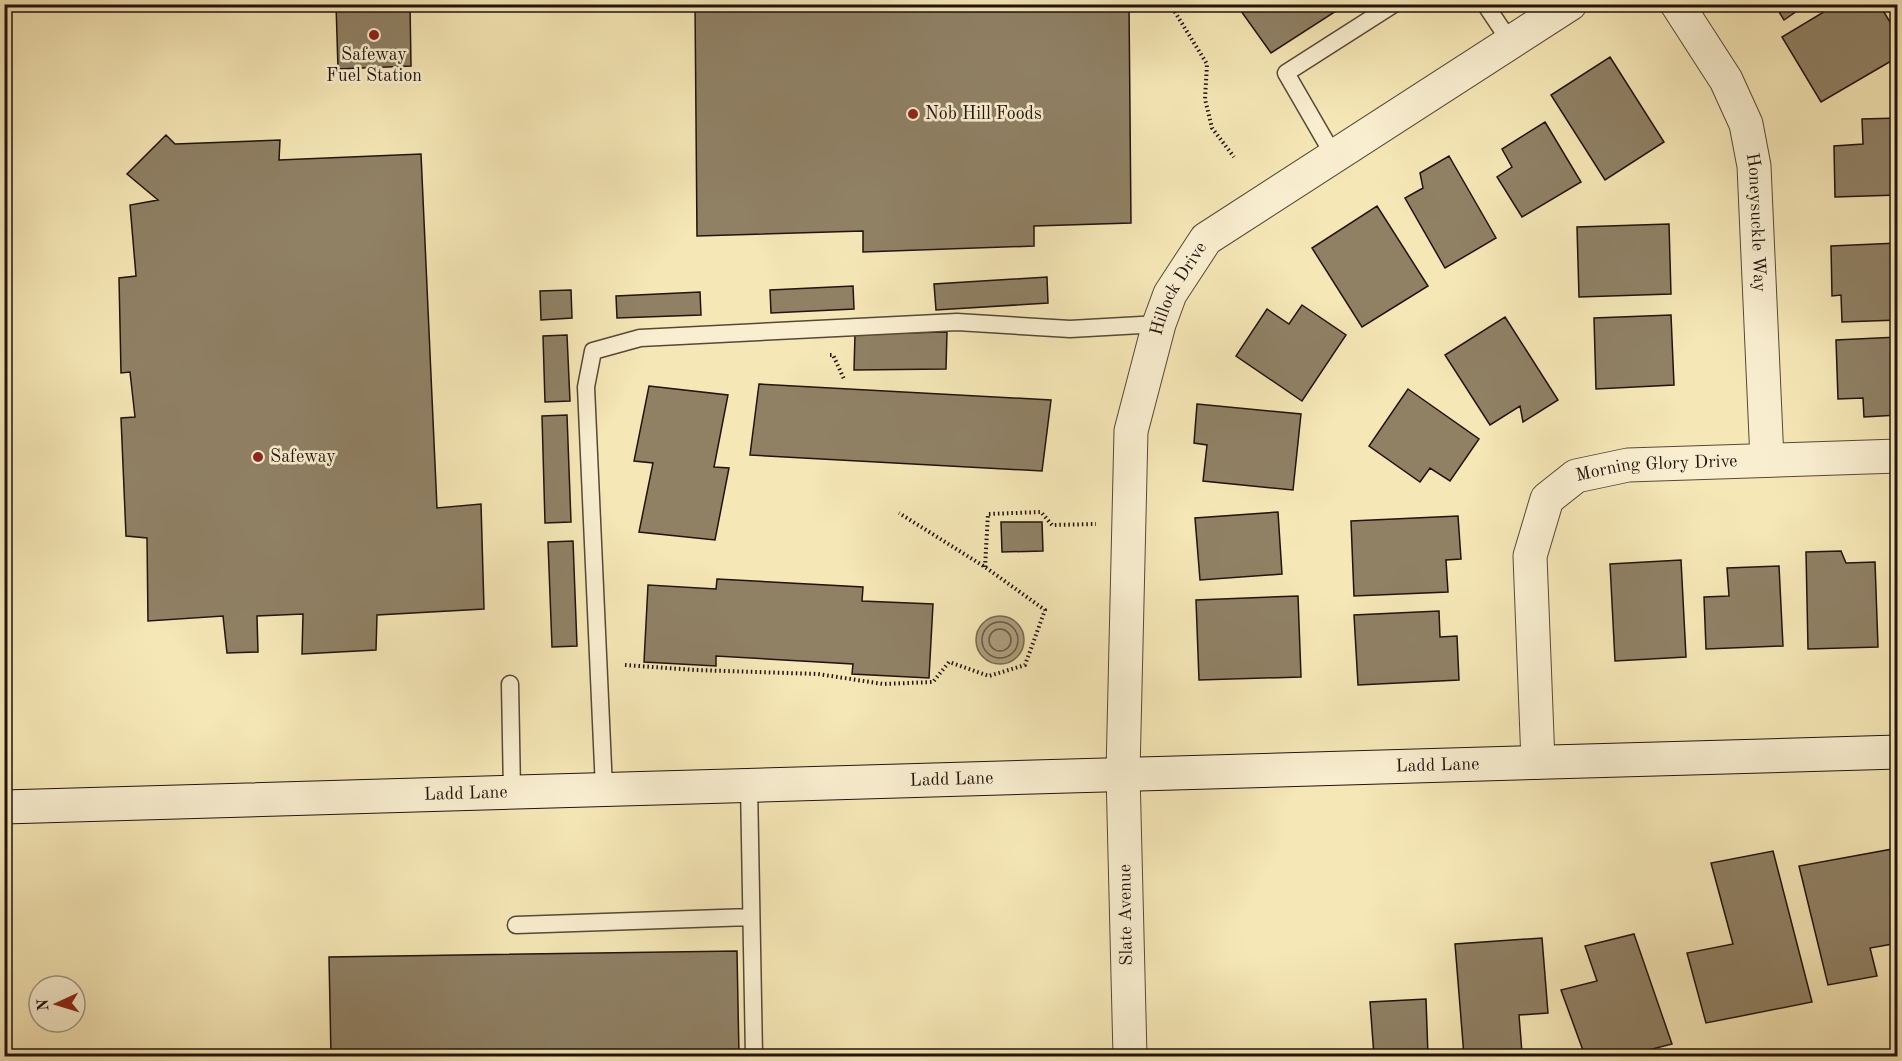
<svg xmlns="http://www.w3.org/2000/svg" width="1902" height="1061" font-family="'Old Standard TT',serif">
<rect width="100%" height="100%" fill="#f6e7b6"/>
<filter id="stains"><feTurbulence type="fractalNoise" baseFrequency=".00333" numOctaves="4"/><feColorMatrix values="0 0 0 0 .2 0 0 0 0 .09 0 0 0 0 .02 0 0 0 .5 -.17"/></filter>
<radialGradient id="worn" r=".72"><stop offset=".6" stop-color="#630" stop-opacity="0"/><stop offset="1" stop-color="#630" stop-opacity=".3"/></radialGradient>
<!-- water -->
<path fill="#ae9f7d" stroke="#766751" stroke-width="1.5" d="M976 640a24 24 0 1 1 48 0a24 24 0 1 1-48 0Z"/>
<g fill="none" stroke-linecap="round" stroke-linejoin="round">
<!-- shore -->
<path stroke="#685946" stroke-width="1.5" d="M982 640a18 18 0 1 1 36 0a18 18 0 1 1-36 0Z
M989 640a11 11 0 1 1 22 0a11 11 0 1 1-22 0Z"/>
</g>
<!-- building -->
<path fill="#908165" stroke="#21130e" stroke-width="1.5" d="M336,4H410L411,66L338,69Z
M695,4H1129L1131,223L1034,226V246L863,252V231L697,236Z
M1236,4H1347L1271,53Z
M1774,4H1807L1784,20Z
M1837,4H1879L1898,35V57L1821,102L1782,37Z
M1610,57L1664,142L1605,180L1551,95Z
M1898,118V195L1835,197L1834,146L1863,144L1862,119Z
M1545,122L1581,182L1522,217L1497,177L1512,167L1502,149Z
M166,135L175,144L280,140L279,160L421,154L437,508L481,504L484,609L377,615L376,650L302,654L303,614L257,616L258,652L227,653L223,616L148,621L147,538L126,536L121,418L135,417L130,372L121,373L119,278L136,276L130,205L158,200L127,174Z
M1449,156L1496,238L1445,268L1405,198L1423,188L1420,173Z
M1377,206L1428,286L1362,327L1312,248Z
M1669,224L1671,294L1579,297L1577,227Z
M1898,243V320L1842,322L1841,295L1832,296L1831,246Z
M1047,277L1048,303L936,310L934,284Z
M853,286L854,309L771,313L770,290Z
M571,290L572,318L541,320L540,291Z
M700,292L701,315L617,318L616,296Z
M1302,305L1346,335L1302,401L1236,356L1267,309L1289,324Z
M1671,315L1674,385L1596,389L1594,318Z
M1505,317L1558,400L1523,422L1520,406L1490,425L1445,355Z
M947,332L946,369L854,370L855,334Z
M567,335L570,401L545,402L543,336Z
M1898,337V415L1864,417L1863,398L1838,399L1836,340Z
M759,384L1051,400L1042,471L750,455Z
M649,386L728,395L714,467L729,468L715,540L639,532L653,463L634,461Z
M1408,389L1479,439L1450,481L1430,468L1420,482L1369,446Z
M1197,404L1301,414L1293,490L1203,481L1207,445L1194,443Z
M567,415L571,522L545,523L542,416Z
M1278,512L1282,574L1200,580L1195,518Z
M1458,516L1461,559L1446,560L1448,592L1354,596L1351,521Z
M1001,522H1042L1043,551L1002,552Z
M573,541L577,646L552,647L548,542Z
M1841,551L1846,563L1875,562L1878,647L1808,649L1806,552Z
M1892,556H1898L1897,656Z
M1681,560L1686,657L1615,661L1610,564Z
M1779,566L1783,646L1706,649L1704,597L1729,596L1727,568Z
M717,579L863,587L862,601L933,604L929,678L852,674L853,664L716,656V666L644,662L648,585L716,589Z
M1298,596L1301,677L1199,680L1196,600Z
M1439,611L1440,637L1457,636L1459,680L1358,685L1354,615Z
M1898,848V943L1870,948L1877,976L1828,985L1799,866Z
M1773,851L1812,1002L1706,1023L1687,953L1733,944L1711,863Z
M1634,934L1672,1044L1625,1056H1585L1561,990L1597,981L1585,946Z
M1542,938L1548,1013L1519,1015L1522,1053L1464,1056L1455,944Z
M737,951L739,1056H331L329,957Z
M1426,999L1428,1056H1374L1370,1002Z"/>
<g fill="none" stroke-linecap="round" stroke-linejoin="round">
<!-- lane casing -->
<g stroke="#564838" stroke-width="19">
<path id="lane" d="M1485,4L1511,43
M1334,156L1286,73L1394,4
M510,684L512,792
M749,785L754,1056
M604,789L586,387L593,351L640,338L957,322L1070,329L1159,324
M516,925L751,917"/>
</g>
<!-- street casing -->
<g stroke="#564838" stroke-width="35">
<g id="street">
<path id="s1" d="M1677,4L1726,80L1746,124L1754,166L1767,460"/>
<path id="s2" d="M1538,762L1530,556L1547,499L1576,476L1628,465L1898,456"/>
<path id="s3" d="M1130,1056L1123,773L1131,431L1159,324L1170,294L1206,239L1570,4"/>
</g>
</g>
<!-- secondary casing -->
<g stroke="#21130e" stroke-width="35">
<g id="secondary">
<path id="s4" d="M4,807L1898,752"/>
</g>
</g>
<!-- path -->
<path stroke="#21130e" stroke-width="4" stroke-dasharray="1.5 3" stroke-linecap="butt" d="M1170,4L1207,64L1205,99L1212,128L1234,157
M830,355H833L844,379
M985,567L988,514L1041,512L1052,525L1096,524
M625,665L695,670L818,674L883,684L933,682L949,662L989,676L1025,665L1045,610L985,567L899,513"/>
<!-- lane -->
<use href="#lane" stroke="#f9efd0" stroke-width="16"/>
<!-- street -->
<use href="#street" stroke="#f9efd0" stroke-width="33"/>
<!-- secondary -->
<use href="#secondary" stroke="#f9efd0" stroke-width="33"/>
</g>
<!-- markers -->
<g fill="#8f2418" stroke="#f9efd0" stroke-width="2">
<circle cx="374" cy="35" r="6"/>
<circle cx="913" cy="114" r="6"/>
<circle cx="258" cy="457" r="6"/>
</g>
<g text-anchor="middle" dominant-baseline="central" stroke-width="5" stroke-linejoin="round" paint-order="stroke">
<!-- poi labels -->
<g font-size="18" fill="#21130e" stroke="#f9efd0" text-anchor="start">
<text x="374" y="55" text-anchor="middle">Safeway<tspan x="374" dy="21">Fuel Station</tspan></text>
<text x="925" y="114">Nob Hill Foods</text>
<text x="270" y="457">Safeway</text>
</g>
<!-- street labels -->
<g font-size="18" fill="#21130e" stroke="#f9efd0">
<text stroke="none"><textPath href="#s1" startOffset="238">Honeysuckle Way</textPath></text>
<text stroke="none"><textPath href="#s3" startOffset="776">Hillock Drive</textPath></text>
<text stroke="none"><textPath href="#s2" startOffset="384">Morning Glory Drive</textPath></text>
<text stroke="none"><textPath href="#s4" startOffset="1434">Ladd Lane</textPath></text>
<text stroke="none"><textPath href="#s4" startOffset="948">Ladd Lane</textPath></text>
<text stroke="none"><textPath href="#s4" startOffset="462">Ladd Lane</textPath></text>
<text transform="translate(1126 915) rotate(-91)">Slate Avenue</text>
</g>
</g>
<!-- margin -->
<rect width="1902" height="1061" fill="none" stroke="#f6e7b6" stroke-width="24"/>
<rect x="6" y="6" width="1890" height="1049" fill="none" stroke="#21130e" stroke-width="3"/>
<rect x="12" y="12" width="1878" height="1037" fill="none" stroke="#21130e" stroke-width="1.5"/>
<!-- north arrow -->
<g transform="translate(57 1004) rotate(266)"><circle r="28" fill="#f9efd0" stroke="#a39782" stroke-width="1.5"/>
<path d="M0-4.5L10 22L0 15L-10 22Z" fill="#8f2418"/>
<text y="-9" font-size="16" font-weight="bold" text-anchor="middle" fill="#21130e">N</text>
</g>
<rect width="100%" height="100%" filter="url(#stains)"/>
<rect width="100%" height="100%" fill="url(#worn)"/>
</svg>
